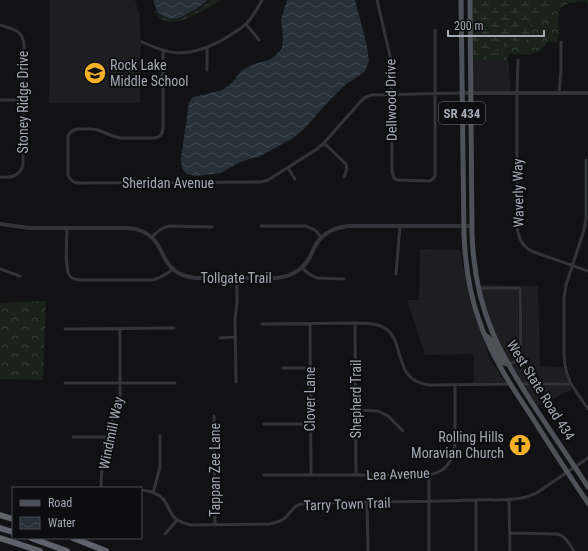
<svg xmlns="http://www.w3.org/2000/svg" width="588" height="551" font-family="'Roboto Condensed',sans-serif">
<defs>
<pattern id="forest-crowns" width="20" height="18" patternUnits="userSpaceOnUse"><rect width="20" height="18" fill="#1a221b"/><path d="M2 6a3 3 0 1 1 6 0M12 15a3 3 0 1 1 6 0" fill="none" stroke="#383f3a"/></pattern>
<pattern id="wetland-marsh" width="20" height="14" patternUnits="userSpaceOnUse"><rect width="20" height="14" fill="#1a221b"/><path d="M1 5h8M5 5V1M11 12h8M15 12V8" fill="none" stroke="#383f3a"/></pattern>
<pattern id="water-waves" width="16" height="10" patternUnits="userSpaceOnUse"><rect width="16" height="10" fill="#283138"/><path d="M0 5q4-4 8 0t8 0" fill="none" stroke="#444c53"/></pattern>
</defs>
<rect width="100%" height="100%" fill="#121214"/>
<!-- built -->
<path fill="#1e1e21" d="M50,0H135L139,14L141,37L140,103H49Z
M508,57L511,91H473L472,61L478,60H508Z
M420,249L460,250L471,305L489,357L505,382L474,383L473,354L425,355L407,300H419Z
M480,285L538,286L540,366L563,367L569,382L521,383L511,365L517,363L520,359L523,353L522,286H480Z
M481,289H518L519,353L517,357L514,361L510,362L497,336L488,315Z
M570,385L571,390L536,407L523,386Z"/>
<!-- forest -->
<path fill="url(#forest-crowns)" d="M562,0H588V3L585,1L569,3L561,8L558,16L559,35L557,43L548,41L541,50L529,55L494,53L499,46L512,47L531,34L534,22L541,14L558,6Z
M46,301L43,380L0,379V303Z"/>
<!-- wetland -->
<path fill="url(#wetland-marsh)" d="M211,0H222C208,7 176,30 161,19C158,18 157,14 155,12L156,10L157,14L169,20L180,19L196,11Z
M472,0H562L558,6L541,14L534,22L531,34L525,42L512,47L499,46L494,53L509,54L508,60H478L472,61Z"/>
<!-- water -->
<path fill="url(#water-waves)" d="M153,0H208L195,10L179,18L169,19L158,13Z
M287,0H355L367,46L369,61L365,71L359,76L346,84L326,104L313,119L304,129L293,138L259,157L249,159L238,163L221,173L196,176L187,174L182,169L181,158L189,103L193,97L207,94L222,90L233,82L241,71L254,64L269,60L274,57L282,48L283,39L281,19Z"/>
<g fill="none" stroke-linecap="round" stroke-linejoin="round">
<!-- minor -->
<path stroke="#333439" stroke-width="3" d="M377,0L391,60L392,171L394,178L397,180L430,181L432,180L435,176V30
M246,24L259,40
M0,25C12,29 22,29 24,44L23,166C18,177 11,178 0,177
M142,42C153,47 165,52 177,53C197,53 213,46 229,36C235,32 242,28 247,23C253,16 258,8 262,0
M207,48V70
M163,50V127C163,133 161,137 155,138H120L113,136L98,130L92,129H77L72,131L69,134L68,137V175C70,180 72,182 77,183L261,182L268,180L317,149L324,143L361,101L366,97L372,95L462,93
M518,60L517,93V227C519,238 521,245 531,251L588,271
M559,93L561,70V42
M0,100H23
M324,143L346,164C348,169 346,172 344,177
M586,160V218L584,230L566,285L564,297V354L565,365L567,374L571,384L588,409
M288,168L295,179
M261,226H306L315,230L321,237
M67,228C67,238 64,269 70,276C72,279 75,279 79,280H153C162,278 166,274 173,269
M152,237C157,232 161,228 169,226L212,227
M302,268L309,274L317,278L344,279
M0,269L20,276
M396,274L400,226
M478,288H520L521,353C519,360 516,362 509,364
M355,323L356,475
M262,324L355,323C365,323 374,323 383,327C407,339 391,382 430,385L510,384
M310,324L311,474
M65,329L174,328
M220,338L235,337
M283,368H310
M236,382L235,319L237,303V278
M65,383H175
M520,384H571
M356,410L378,411L388,416L403,431
M214,416L215,524
M264,424H310
M73,437H107
M264,475H429C447,471 452,462 455,445V385
M429,475V551
M101,488C101,471 103,454 107,437C110,424 117,412 120,398V329
M141,490C151,491 161,494 166,503C169,508 171,515 176,519C180,522 187,524 191,525L269,524C275,523 280,522 285,518C293,510 294,504 306,503C363,502 419,502 475,500C495,499 520,503 538,492L588,458
M153,493L160,467V436
M509,499L510,551
M476,500V551
M367,502L368,551
M510,533L557,534C566,536 569,544 574,551
M165,534L177,520"/>
<!-- tertiary -->
<path stroke="#333439" stroke-width="4" d="M462,93H588
M0,224L30,228H125C142,228 154,235 161,251C164,257 167,264 173,269C179,275 187,277 195,278H276C290,277 303,270 310,257C313,250 315,244 321,238C328,230 339,227 349,226H472"/>
<!-- primary -->
<path stroke="#4f5158" stroke-width="5" d="M461,0L464,233C465,263 469,292 479,320C490,354 510,384 530,414C549,444 568,474 588,503
M470,0L472,233C473,267 479,300 492,331C500,351 511,369 522,387C543,421 566,453 588,487
M485,335L490,339L501,360L503,363L509,364"/>
<!-- motorway -->
<path stroke="#5f626a" stroke-width="6" d="M0,515L13,519
M0,528L13,532
M0,538L40,551
M31,538L67,551
M73,538L106,551"/>
</g>
<!-- icons -->
<defs>
<g id="school-disc" transform="scale(1.15)"><circle r="9.5" fill="#f7b127" stroke="#0d0d0f"/><path d="M0-5L7-2L0 1L-7-2ZM-4 1L0 2.5L4 1V4Q0 6-4 4Z" fill="#111"/></g>
<g id="church-disc" transform="scale(1.15)"><circle r="9.5" fill="#f7b127" stroke="#0d0d0f"/><path d="M-1.2-6h2.4v3.5h3.3v2.4h-3.3V6h-2.4V-.1h-3.3v-2.4h3.3Z" fill="#111"/></g>
</defs>
<g fill-rule="evenodd">
<use href="#school-disc" x="95" y="73"/>
<use href="#church-disc" x="520" y="445"/>
</g>
<g text-anchor="middle" dominant-baseline="central" stroke-width="4" stroke-linejoin="round" paint-order="stroke">
<!-- shield labels -->
<rect fill="#0d0d0f" stroke="#767a83" stroke-width="1" x="439" y="102" width="46" height="22" rx="3"/>
<g font-size="13" font-weight="bold" fill="#a3a9b5">
<text x="462" y="113">SR 434</text>
</g>
<!-- poi labels -->
<g font-size="14" fill="#a3a9b5" stroke="#0d0d0f" text-anchor="start">
<text x="110" y="65">Rock Lake<tspan x="110" dy="16">Middle School</tspan></text>
<text x="504" y="437" text-anchor="end">Rolling Hills<tspan x="504" dy="16">Moravian Church</tspan></text>
</g>
<!-- street labels -->
<g font-size="14" fill="#a3a9b5" stroke="#0d0d0f">
<text transform="translate(391 100) rotate(-91)">Dellwood Drive</text>
<text transform="translate(23 102) rotate(-90)">Stoney Ridge Drive</text>
<text x="168" y="183">Sheridan Avenue</text>
<text transform="translate(518 193) rotate(-91)">Waverly Way</text>
<text x="236" y="278">Tollgate Trail</text>
<text transform="translate(541 390) rotate(58)">West State Road 434</text>
<text transform="translate(310 399) rotate(-90)">Clover Lane</text>
<text transform="translate(356 399) rotate(-90)">Shepherd Trail</text>
<text transform="translate(111 433) rotate(-78)">Windmill Way</text>
<text transform="translate(215 470) rotate(-90)">Tappan Zee Lane</text>
<text transform="translate(398 474) rotate(-2)">Lea Avenue</text>
<text transform="translate(347 504) rotate(-2)">Tarry Town Trail</text>
</g>
</g>
<!-- legend -->
<rect x="12" y="487" width="130" height="52" fill="#0d0d0f" stroke="#494b51"/>
<rect x="20" y="500" width="20" height="6" fill="#4f5158" stroke="#494b51"/>
<text x="48" y="507" font-size="12" fill="#a3a9b5">Road</text>
<rect x="20" y="517" width="20" height="12" fill="url(#water-waves)" stroke="#494b51"/>
<text x="48" y="527" font-size="12" fill="#a3a9b5">Water</text>
<!-- scale -->
<path d="M448 30v6h96v-6" fill="none" stroke="#a3a9b5" stroke-width="2"/>
<text x="454" y="30" font-size="12" fill="#a3a9b5" stroke="#0d0d0f" stroke-width="3" paint-order="stroke">200 m</text>
</svg>
